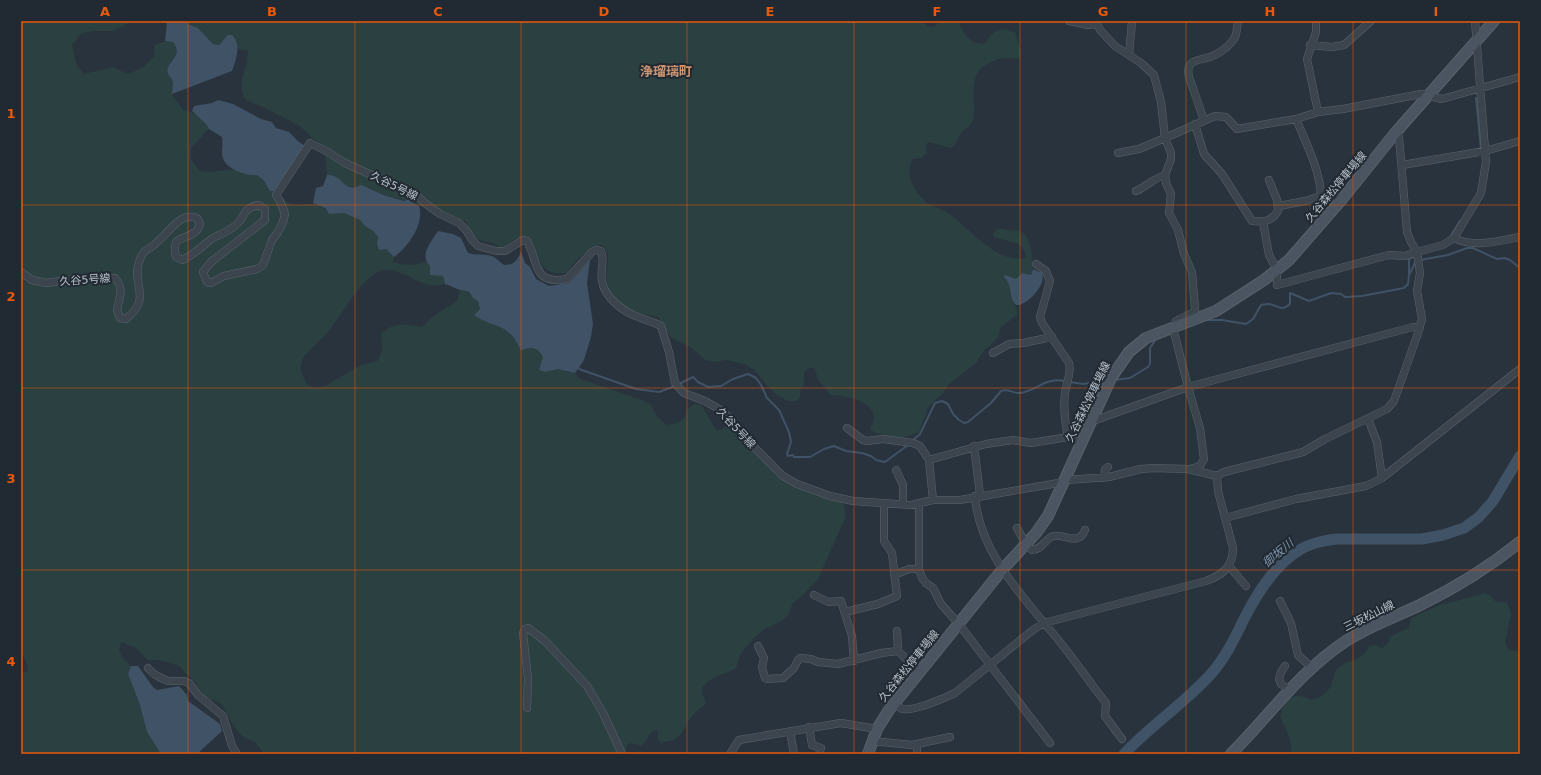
<svg xmlns="http://www.w3.org/2000/svg" width="1541" height="775" font-family="'DejaVu Sans','Noto Sans JP',sans-serif">
<rect width="100%" height="100%" fill="#29333e"/>
<!-- green -->
<path fill="#2b4040" d="M21,21H132L114,31H92L81,34L72,45L76,64L84,74L113,67L128,74L142,68L154,57L155,45L165,41L173,42C184,57 163,63 168,74C169,76 172,79 173,82L172,94L183,110C194,112 204,119 209,129L204,133L202,137L191,148V159L200,171C214,174 222,169 235,170C243,171 249,175 257,175C261,179 266,185 269,188C271,190 275,191 277,193C280,196 283,200 287,202C304,211 313,194 329,214L344,213L360,220L365,226L373,231L378,237L377,244L386,249L394,257L393,262C405,266 415,266 426,261L443,276L445,284C419,291 408,268 384,270C364,272 341,317 328,332C323,338 303,355 302,361C299,370 303,376 307,384L315,388L325,386L361,365L377,361L380,356L382,349L381,334C392,322 407,324 422,327L432,317L457,301L460,290H465L478,301L480,309L475,315C496,330 508,321 521,351C530,346 538,347 543,357L540,370L545,372L558,369L575,373L578,378L644,401L651,405L658,418L667,425C692,421 680,412 695,404L701,405L716,430H721L728,425L734,426L782,480L813,494L844,504L846,516L818,579L804,594L793,603L788,615L782,621L764,629L752,640L740,655L736,668C722,676 712,675 702,688V694L706,702C704,708 699,708 695,713C683,725 684,743 660,742L658,739V731L656,730L650,733L646,742L641,746L631,743L627,745L625,754H264L255,742L242,736L234,727L222,704L205,697L195,682L179,666L160,660H148L136,648L121,642L119,651L123,659L131,666L128,674L140,705L147,732L161,754H21V672L24,673L28,671V667L21,651Z
M187,21H922L928,26L934,27L940,21H959C959,28 968,39 974,42C977,44 982,43 984,44L995,31L1003,29L1015,32L1021,51V57C1016,60 1012,58 1006,58C998,58 990,62 983,67C967,80 977,102 973,120C971,127 965,128 961,133C956,140 958,143 951,148L928,142L926,145L927,153L921,158L913,159C906,169 910,182 917,192C920,197 928,204 933,206C937,208 941,209 945,211C968,225 995,265 1026,258V254L1019,244L994,237L993,233C998,228 1001,228 1007,230C1013,231 1019,229 1023,233C1032,240 1033,262 1032,272L1031,275L1020,274L1016,279L1005,277C1011,283 1009,293 1012,301C1014,308 1018,306 1017,315L1001,327L998,337L992,344L985,349L976,363L948,385L943,393L929,406L919,432C906,438 894,440 881,434C876,433 873,432 870,428C886,404 848,395 831,395L819,381L814,368H809L804,372V385L800,389V398L797,401H788L777,395L769,388L754,369L744,364L727,360L714,362L705,360L692,348L672,338L664,328L658,317C639,314 609,305 607,282C605,270 614,252 601,245C586,248 575,262 566,273C535,276 542,254 527,236C517,237 511,241 504,247H499C493,240 482,244 475,237C471,233 468,225 465,221L459,220L424,206H419L411,202L386,196L380,193L348,187L334,176L327,175L324,146L312,138L300,126L261,106L250,102L244,98L242,90V78L247,63L248,50L238,49L235,38L228,36L219,45L213,44L198,28L188,24Z
M1484,593L1491,596L1496,602H1507L1511,613L1505,643L1509,650L1520,651V754H1291C1292,737 1287,732 1280,717C1284,698 1293,691 1312,700C1324,695 1330,692 1333,679C1334,677 1334,673 1336,670C1345,659 1362,663 1369,646L1376,645L1382,648L1387,645L1391,636L1409,628L1411,618L1440,605L1475,596Z"/>
<!-- water -->
<path fill="#405265" d="M167,21H187L188,24L198,28L213,44L219,45L228,35H232C242,44 236,60 232,71L172,94L173,82C172,79 169,76 168,74C163,63 185,57 173,42L165,41Z
M218,100L233,104L261,119L272,122L276,128L289,132L299,142L305,146L275,191H270L264,181L257,175C244,176 222,168 222,153C222,147 223,143 222,137L209,129L206,124L192,111L194,106L212,103Z
M327,175C329,175 332,175 334,176C345,180 345,193 361,185L386,196L404,201L409,199L411,202L419,206C425,224 407,248 394,257L386,249L379,250L377,244L378,237L373,231L365,226L360,220L344,213L329,214L325,208L313,203L316,188L323,186Z
M438,231L453,234L461,238L468,253C477,256 486,253 494,257C497,259 501,263 504,265C514,265 518,260 521,251L525,263L530,267L536,279L549,286L569,283L575,277L590,260L587,283L593,324L591,337L584,360L575,373L558,369L545,372L539,370L543,357C538,347 530,346 521,351C508,321 496,330 474,315L480,309L478,301L473,298C468,288 466,292 457,289C453,287 449,285 445,284L443,276L430,275V266C419,255 431,242 438,231Z
M1033,269L1042,273C1047,284 1027,306 1016,305C1008,299 1013,285 1004,277L1005,275L1016,279L1022,273L1031,275Z
M131,666H138L153,687L157,690L179,686L187,695L188,701L220,724L222,731L197,754H161L147,732L140,705L128,674Z"/>
<g fill="none" stroke-linecap="round" stroke-linejoin="round">
<!-- stream -->
<path stroke="#405265" stroke-width="2" d="M1476,98L1481,149
M1450,237L1460,221
M1420,260L1448,255L1467,248H1473L1497,259L1505,258L1510,260L1520,268
M1409,273V259L1413,257
M1203,320H1222L1246,324L1253,319L1261,305C1263,305 1265,304 1268,304C1277,304 1280,313 1290,304V293L1309,301L1331,293L1341,294L1345,297L1362,296L1404,288L1408,284L1409,275L1416,261
M578,367L579,369L636,389L659,392L675,386
M1114,380L1130,378L1148,367L1150,364V348L1156,339
M1070,382L1083,384L1106,381
M679,384L693,377L698,382L708,387L721,386L733,379L748,374L756,378L761,385L767,398L779,410L789,432L791,442L787,454L788,456L793,455L794,457H810L824,449L834,446L846,451L862,453L871,456L876,460L885,462L908,445
M912,441L920,434L935,403L942,401L948,404L953,414L959,420L964,423L968,422L991,403L1001,391C1009,388 1013,394 1020,393C1039,390 1044,377 1066,381"/>
<!-- river -->
<path stroke="#405265" stroke-width="11" d="M1124,754C1151,725 1185,703 1211,674C1225,658 1234,640 1243,621C1257,593 1277,560 1307,546C1317,542 1327,540 1337,539H1422L1443,535L1464,528L1479,517L1493,501L1520,456"/>
<!-- street casing -->
<g stroke="#5a636c" stroke-width="8">
<path id="street" d="M1069,21L1088,25L1097,24
M1096,21L1100,30L1115,46L1141,63L1154,75L1161,102L1165,138L1139,149L1118,153
M1310,45L1332,47L1344,45L1371,21
M1129,55L1132,21
M1318,112L1343,109L1421,94L1442,99L1520,77
M1296,119C1306,143 1320,170 1321,196L1343,198
M1204,120L1189,77C1185,59 1198,61 1210,57C1219,54 1231,45 1235,37C1237,32 1237,26 1238,21
M1195,124L1204,154L1222,174L1252,221C1264,222 1271,222 1278,211L1277,200L1269,180
M1402,165L1485,151L1520,141
M1136,191C1147,186 1154,178 1165,175
M1279,206L1305,201L1321,196
M1263,222L1269,255L1277,270V285L1389,255L1405,256L1417,252L1411,242L1407,232L1399,137L1396,132
M1454,238C1473,248 1499,241 1520,237
M1036,264L1046,271L1050,281L1040,317L1042,323L1069,363C1072,374 1066,383 1065,393C1063,408 1065,422 1068,437L1080,443
M21,272L32,280L46,283L75,279L115,278C125,290 119,297 117,310L120,318L126,319C153,298 131,284 139,262C140,259 142,254 145,251C148,249 152,247 155,244C164,237 173,224 182,219C187,216 191,216 197,218L200,224C199,227 197,231 195,232C182,242 171,235 176,257L182,260C194,255 203,245 213,238C221,234 229,231 236,225C246,217 241,209 258,205L265,209V220L211,262L203,272L207,282L211,283L224,276L257,269L263,265L272,240L278,232L283,222L285,214L280,201L276,195L310,143L328,152L345,163L416,195L426,204L440,214L459,223L466,230L473,241L478,246L496,251H505L523,240L527,241C539,262 532,285 567,279L592,252L596,250L601,251C605,260 600,271 602,281C605,299 625,313 641,318C648,321 654,322 661,326L669,352L675,383L684,393L705,401L724,412L753,446L783,476L797,484L830,496L853,501L911,505L933,500H960L1064,482L1066,480L1109,477L1141,469L1154,468L1188,469L1217,476L1224,472L1303,452L1325,439L1387,409L1394,401L1417,336L1422,319L1417,291L1420,273L1417,252L1443,245L1454,238L1481,193L1486,162L1475,21
M993,353L1009,344L1023,343L1052,337
M1090,422L1188,387L1413,327H1420
M847,428L863,440L867,441L883,439L913,443L920,446L929,460
M974,446L980,495
M1190,469L1200,466L1204,459L1200,428L1188,387L1173,328L1176,321L1194,312L1195,309L1192,272L1184,254L1178,230L1169,213L1171,194L1166,183L1165,175L1171,159V153L1165,138L1215,116L1226,117L1237,129L1296,119L1318,112L1307,59L1316,32V21
M896,470L903,485V504
M1104,478L1105,469L1108,467
M1382,478L1520,369
M975,496C979,550 1018,591 1050,630C1070,653 1087,679 1106,703L1105,716L1122,739
M933,500L929,460L986,444L1013,440L1031,443L1068,437
M919,503V569L922,578L926,583L933,588L941,604L958,623L1050,743
M1225,518L1296,499L1366,486L1382,478L1377,442L1368,419
M1017,528L1026,544L1032,550C1042,550 1045,539 1053,536C1064,533 1078,547 1085,530
M1229,566L1246,586
M894,575L909,569H919
M814,595L828,602L841,601L852,636L854,661
M1280,601L1291,623L1298,655L1312,668
M845,612L878,604L897,596L892,553L884,541V503
M897,631L898,651
M758,646L764,658L762,667L765,678L767,679L783,678L794,668L798,660L800,658L811,659L818,662L838,664L881,653L898,651L919,672
M1285,666L1281,672L1279,679L1281,684L1290,690
M148,668L154,674L161,678L168,681H184L189,683L198,695L223,716L232,746L237,754
M894,703C897,705 900,708 902,709C914,712 944,698 955,693L1033,630L1044,623L1206,581C1223,575 1233,566 1233,548L1218,491L1217,476
M527,708L528,679L523,633L525,629L528,628L545,641L587,686L603,713L622,754
M809,727L812,745L821,748L819,754
M790,731L794,754
M872,741L912,745L950,737
M730,754L739,740L841,723L877,729
M917,754V744"/>
</g>
<!-- secondary casing -->
<g stroke="#5a636c" stroke-width="12">
<path id="secondary" d="M868,754L877,729L889,710L1002,570L1036,533L1048,516L1111,378L1129,352L1146,338L1216,311L1264,280L1289,260L1343,198L1396,132L1494,21
M1231,754C1269,716 1300,671 1346,641C1369,626 1395,617 1420,605C1455,588 1489,567 1520,542"/>
</g>
<!-- street -->
<use href="#street" stroke="#3c454e" stroke-width="7"/>
<!-- secondary -->
<use href="#secondary" stroke="#4b5461" stroke-width="10"/>
</g>
<!-- grid -->
<path fill="none" stroke="#e8590c" stroke-width="1" stroke-opacity="0.55" d="M188,21V754M355,21V754M521,21V754M687,21V754M854,21V754M1020,21V754M1186,21V754M1353,21V754M21,205H1520M21,388H1520M21,570H1520"/>
<g text-anchor="middle" dominant-baseline="central" stroke-width="4" stroke-linejoin="round" paint-order="stroke">
<!-- street labels -->
<g font-size="11" fill="#b9c0c9" stroke="#212a33">
<text transform="translate(394 186) rotate(26)">久谷5号線</text>
<text transform="translate(1336 187) rotate(-50)">久谷森松停車場線</text>
<text transform="translate(85 280) rotate(-4)">久谷5号線</text>
<text transform="translate(1088 402) rotate(-64)">久谷森松停車場線</text>
<text transform="translate(736 428) rotate(47)">久谷5号線</text>
<text transform="translate(1369 616) rotate(-26)">三坂松山線</text>
<text transform="translate(909 666) rotate(-51)">久谷森松停車場線</text>
</g>
<!-- water labels -->
<g font-size="12" font-style="italic" fill="#7d92a9" stroke="#212a33">
<text transform="translate(1278 553) rotate(-40)">御坂川</text>
</g>
<!-- quarter labels -->
<g font-size="13" font-weight="bold" fill="#ca9472" stroke="#212a33">
<text x="666" y="71">浄瑠璃町</text>
</g>
</g>
<!-- border -->
<rect width="1541" height="775" fill="none" stroke="#212a33" stroke-width="44"/>
<rect x="22" y="22" width="1497" height="731" fill="none" stroke="#e8590c" stroke-width="1.5"/>
<g font-size="13" text-anchor="middle" font-weight="bold" fill="#e8590c">
<text x="105" y="16">A</text>
<text x="272" y="16">B</text>
<text x="438" y="16">C</text>
<text x="604" y="16">D</text>
<text x="770" y="16">E</text>
<text x="937" y="16">F</text>
<text x="1103" y="16">G</text>
<text x="1270" y="16">H</text>
<text x="1436" y="16">I</text>
<text x="11" y="118">1</text>
<text x="11" y="301">2</text>
<text x="11" y="483">3</text>
<text x="11" y="666">4</text>
</g>
</svg>
